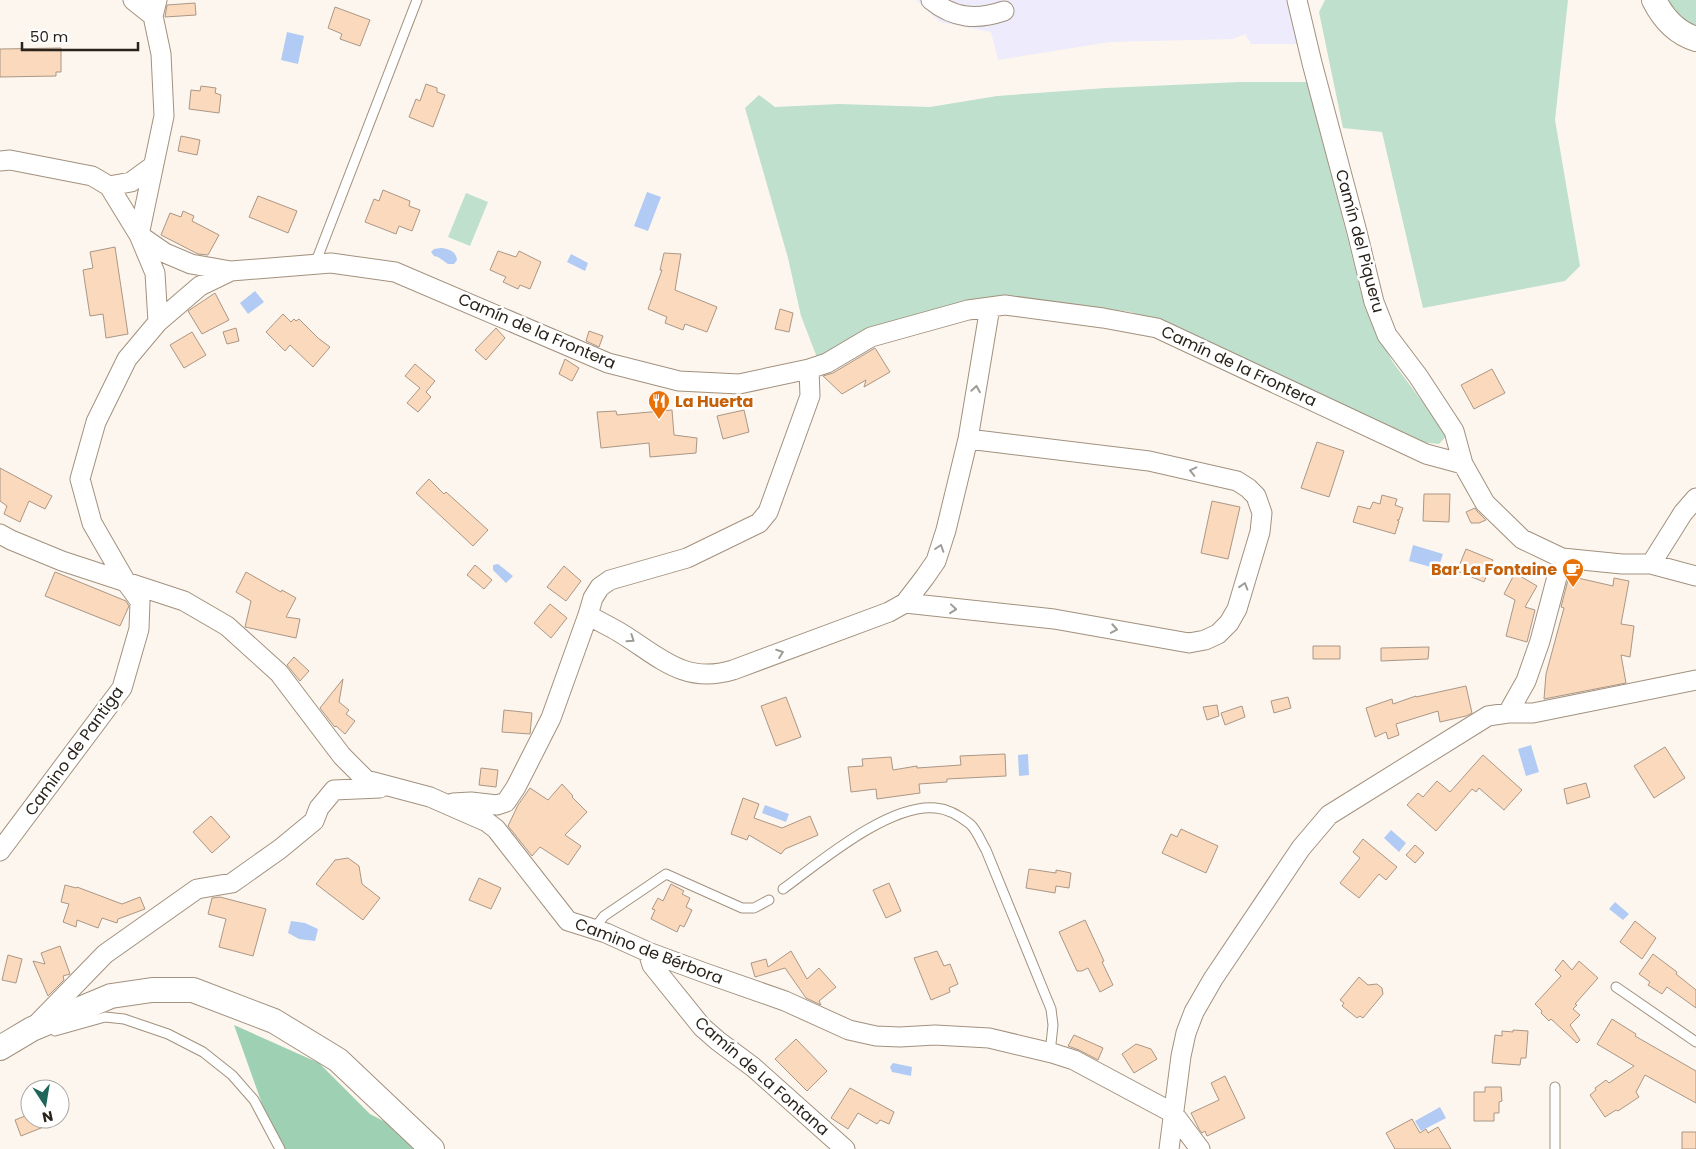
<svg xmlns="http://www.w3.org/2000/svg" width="1696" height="1149" font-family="Poppins,sans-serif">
<rect width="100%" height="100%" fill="#fdf6ee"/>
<!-- medical -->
<path fill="#edebfc" d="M916,0H1286L1298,44H1251L1245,34L1233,39L1110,42L998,60L991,32L940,22Z"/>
<!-- green -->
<path fill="#bfe0cc" d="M1325,0H1568L1555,120L1580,266L1565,281L1423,308L1382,132L1343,128L1319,12Z
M1654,0H1696V39Z
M1239,82H1312L1321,133L1365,308L1392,361L1447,435L1439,444L1420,442L1198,338L1131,312L1020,298L973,300L870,328L818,360L801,316L788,258L745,108L759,95L775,107L839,104L930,107L997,96L1106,88Z
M466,193L488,202L470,246L448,237Z"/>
<!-- forest -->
<path fill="#9ed0b3" d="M234,1025L319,1063L370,1114L437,1149H278Z"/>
<!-- water -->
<path fill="#b1cbf5" d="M287,32L304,36L298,64L281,60Z
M647,192L661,197L648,231L634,226Z
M441,248C449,249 456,251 457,260L454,264H448L438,257L434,256L431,252L434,249Z
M571,254L588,263L585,271L567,262Z
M255,291L264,302L248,314L240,303Z
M1413,545L1443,554L1438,569L1409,561Z
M498,564L513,576L506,583L493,570V565Z
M1531,745L1539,772L1526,776L1518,749Z
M1028,754L1029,775L1019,776L1018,755Z
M765,805L789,814L786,822L762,813Z
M1391,830L1406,843L1399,852L1384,838Z
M1615,902L1629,914L1623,920L1609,909Z
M291,921L305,923L318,929L315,941L299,939L288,933Z
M893,1063L912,1067L911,1076L892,1072L890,1067Z
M1440,1107L1446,1118L1421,1131L1415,1121Z"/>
<!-- building -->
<path fill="#fad9bc" stroke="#ab9786" d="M195,3L196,15L165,17L167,5Z
M335,7L370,20L360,46L340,39L342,34L328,28Z
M61,48V72H56V76L0,77V49Z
M426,84L437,88V92L445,95L433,127L409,117L416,99L420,101Z
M201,86L216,88L215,93L221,95L219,113L189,109L191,90L200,91Z
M181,136L200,140L197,155L178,151Z
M383,190L410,201L409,206L420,210L412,231L399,226L396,234L365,222L374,199L379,201Z
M258,196L297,211L288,233L249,217Z
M183,211L194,216L192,221L219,235L208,255L198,254L161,235L170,213L181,217Z
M115,247L128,334L106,338L103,314L90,316L83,270L93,268L90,252Z
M498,251L516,257L519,251L541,262L530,289L520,285L518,289L503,282L506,277L490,270Z
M664,253L681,254L675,290L717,307L707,332L685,324L683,330L665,323L667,317L648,309L662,270H660Z
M215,293L229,320L202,334L188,311Z
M780,309L793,313L789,332L775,329Z
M283,314L291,322L294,319L296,321L299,319L318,338L330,347L313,367L290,345L285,351L266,332Z
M236,328L239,341L227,344L223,332Z
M496,328L505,338L486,360L475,350Z
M589,331L603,336L599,347L586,341Z
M192,332L206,355L184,368L170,345Z
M875,348L890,372L864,387L866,380L842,394L823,376L833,373Z
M565,359L579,368L572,381L559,374Z
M415,364L435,381L426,392L431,397L418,412L407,403L420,388L405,376Z
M1492,369L1505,393L1474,409L1461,385Z
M672,410L674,435L697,438L696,453L650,457L649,443L601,448L597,412L616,411L617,415Z
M744,410L749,432L723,439L717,416Z
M1317,442L1344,451L1329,497L1301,488Z
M0,468L52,496L45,509L29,501L20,522L4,514L7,506L0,501Z
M429,479L444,494L446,492L488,530L473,546L416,493Z
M1424,494H1450L1449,522L1423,521Z
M1382,495L1397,499L1395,505L1403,508L1399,520H1397L1399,521L1395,534L1353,522L1358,506L1370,509L1373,502L1380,504Z
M1212,501L1240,507L1228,559L1201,553Z
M1475,508L1477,511L1486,520L1479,523H1471L1466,512Z
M1466,549L1493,560L1484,582L1457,571Z
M475,565L492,580L484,589L467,575Z
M564,566L581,581L566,601L547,587Z
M55,572L126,601L129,606L120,626L45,596Z
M246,572L281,592L282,590L296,598L286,617L300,619L296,638L245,627L251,601L236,592Z
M1515,573L1537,586L1525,607L1535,610L1527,642L1506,636L1515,600L1504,594Z
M1569,576L1613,586L1614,578L1629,581L1621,624L1634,626L1630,657L1621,655L1626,683L1544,699L1546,674L1564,608L1561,607Z
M550,604L567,618L551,638L534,623Z
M1313,646H1340V659H1313Z
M1429,647L1428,659L1381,661V648Z
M294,657L309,671L300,681L287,665Z
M343,679L339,702L349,710L346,714L355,721L345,734L336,726L335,727L334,726L320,708Z
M1466,686L1472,713L1466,716L1440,722L1438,711L1396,724L1399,735L1388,739L1386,732L1375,737L1366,708L1392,699L1393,704L1416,696V697Z
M786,697L801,737L776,746L761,706Z
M1288,697L1291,708L1274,713L1271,701Z
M1217,705L1219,716L1207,720L1203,707Z
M1242,706L1245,717L1225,725L1221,713Z
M504,710L532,713L530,734L502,732Z
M1665,747L1685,778L1654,798L1634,766Z
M1005,754L1006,776L947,779V782L919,784L920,793L877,799L876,789L851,792L848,767L863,766L862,759L891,757L893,770L917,766V768L961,765L960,756Z
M1483,755L1522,790L1504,810L1479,788L1476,792L1472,789L1436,831L1407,805L1418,793L1423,797L1437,781L1450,792Z
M481,768L498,770L496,787L479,785Z
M1586,783L1590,797L1567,804L1564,789Z
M562,784L573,796L572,797L587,812L565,835L581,846L568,865L540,847L532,856L508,826L518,805L530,788L548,800Z
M743,798L759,804L754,818L782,828L810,816L818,835L785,849L781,854L749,835L747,840L731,834Z
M211,816L230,837L212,853L193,832Z
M1181,829L1218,846L1206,873L1162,853L1171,834L1177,837Z
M1363,839L1397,867L1386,880L1379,874L1359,898L1340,883L1360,858L1353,852Z
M1415,845L1424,853L1415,863L1406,855Z
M348,858L359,866L362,884L380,898L363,920L316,884L335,860Z
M1029,869L1056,873V870L1071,873L1069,888L1056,886L1055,893L1026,888Z
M479,878L501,888L491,909L469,900Z
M889,883L901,911L886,918L873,890Z
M671,884L684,891L682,894L690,898L686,907L692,910L684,927L680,925L677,932L651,919L655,910L652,909L658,898L663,901Z
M65,885L76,888L77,887L122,904L140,897L145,909L118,919L117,923L102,918L98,928L77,920L76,927L63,922L69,904L61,902Z
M220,897L266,909L253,956L219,947L226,919L208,914L212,898Z
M1085,920L1104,961L1102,962L1113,985L1100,992L1088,968L1082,971H1077L1059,932Z
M1635,921L1656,938L1642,959L1620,942Z
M60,946L70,974L63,976L64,980L48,996L33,961L45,964L41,953Z
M791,951L807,979L819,968L836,987L819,1001L821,1005L806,998L785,968L755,977L751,963L766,959L768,967Z
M937,951L944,966L950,964L958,984L949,988L950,992L931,1000L914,958Z
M1653,954L1677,972L1676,974L1696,990V1008L1667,987L1662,994L1648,985L1650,982L1639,974Z
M8,955L22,959L16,983L2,980Z
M1563,960L1572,970L1579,961L1598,978L1575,1004L1577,1005L1573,1009L1580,1015L1570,1025L1580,1040L1577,1043L1551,1019L1549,1021L1541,1013L1542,1011L1535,1004L1561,976L1555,970Z
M1359,977L1368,985L1377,984L1382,988L1383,994L1363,1018L1360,1016L1357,1018L1342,1006L1344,1003L1340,1000Z
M1612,1019L1636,1034L1635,1036L1696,1071V1103L1645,1075L1636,1092L1639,1097L1618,1111L1616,1110L1605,1117L1590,1095L1596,1090L1595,1088L1606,1080L1609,1083L1634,1066L1597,1044Z
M1513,1030L1528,1031L1526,1058H1521L1520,1065L1492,1063L1495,1035L1502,1036V1031L1513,1032Z
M1074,1035L1103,1048L1098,1060L1079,1050L1068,1046Z
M796,1039L827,1071L807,1091L775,1059Z
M1136,1044L1151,1049L1157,1059L1134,1073L1122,1054Z
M1225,1076L1245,1118L1207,1136L1205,1131L1202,1133L1199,1129L1191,1113L1219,1100L1211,1083Z
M1485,1087H1501L1502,1101L1499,1102V1113H1494V1121H1474V1092H1485Z
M850,1088L894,1112L889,1124L880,1120L877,1124L858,1113L848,1129L831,1118Z
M30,1114V1119L61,1120L21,1136L15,1120Z
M1412,1119L1420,1133L1426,1129L1428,1133L1438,1127L1451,1149H1395L1386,1133Z
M1682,1132H1696V1149H1682Z"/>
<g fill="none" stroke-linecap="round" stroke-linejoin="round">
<!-- service casing -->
<g stroke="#a2917e" stroke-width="11">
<path id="service" d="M315,264L417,0
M783,889C820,862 889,803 936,808C948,809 960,816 970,824C977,830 981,842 986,850L1051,1009L1053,1025L1050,1053
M594,929L604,916L666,874L742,908H754L769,900
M1616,987L1696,1042
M55,1031L105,1017L124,1019L168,1034L203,1052L232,1075L254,1100L280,1149
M1555,1087V1149"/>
</g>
<!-- minor casing -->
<g stroke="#a2917e" stroke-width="21">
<path id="minor" d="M133,0L153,16
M931,0C954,19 977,20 1004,11
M1297,0L1312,63L1357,232L1374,302L1387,335L1418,376L1454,431L1463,464L1485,503L1522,539L1562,558L1622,564H1651L1696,576
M0,161L10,160L92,176L109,186L139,235L155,273L158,322
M109,186L131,182L153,166
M139,235L165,253L191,264L231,271L331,263L395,272L608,363L679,381L739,384L809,369L827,363L871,337L968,310L1005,305L1103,318L1157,328L1426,454L1463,464
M139,235L164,116L161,54L153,16L157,0
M0,534L11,540L62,561L184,601L227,626L279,673L342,756L366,780L430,797L487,822L496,829L568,921L606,933L648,952L705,973L785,1001L849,1030L876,1036L900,1037L935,1035L989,1038L1052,1053L1074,1060L1173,1113L1200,1149
M1651,564L1683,513L1696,498
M905,603L1054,619L1189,643L1205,640L1218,634L1229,623L1237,609L1260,532L1262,513L1256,496L1248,488L1237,481L1149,461L968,439
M588,615C598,621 609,626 619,632C659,656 683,685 733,670L889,612L905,603L925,577L936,561L946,530L968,439L990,307
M1508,713L1526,681L1540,641L1562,558
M453,803L471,802L497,805L506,802L516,787L551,718L588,615L593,598L600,587L610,580L687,558L759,523L768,512L810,396L809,369
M0,851L122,688L139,629L140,601L126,582L92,523L80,479L96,422L127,359L158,322L200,286L231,271
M648,952L652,965L702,1027L718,1041L753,1067L845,1149
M35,1026L105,954L197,889L232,883L280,849L314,821L319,808L334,790L380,788
M1169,1149L1181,1056L1186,1033L1194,1012L1213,979L1301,848L1329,815L1488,716L1508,713H1533L1696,680"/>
</g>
<!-- tertiary casing -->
<g stroke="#a2917e" stroke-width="26">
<path id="tertiary" d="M1654,0C1663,18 1676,33 1696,39
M0,1048L32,1029L111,996L152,990H193L274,1021L338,1060L432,1149"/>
</g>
<!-- service -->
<use href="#service" stroke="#fff" stroke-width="9"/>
<!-- minor -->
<use href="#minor" stroke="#fff" stroke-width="19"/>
<!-- tertiary -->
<use href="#tertiary" stroke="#fff" stroke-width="24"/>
</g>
<!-- one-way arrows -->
<defs><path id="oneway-chevron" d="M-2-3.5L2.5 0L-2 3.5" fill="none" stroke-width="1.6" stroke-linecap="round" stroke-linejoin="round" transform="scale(1.25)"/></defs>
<g stroke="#9f9c98">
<use href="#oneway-chevron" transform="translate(976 389) rotate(-81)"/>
<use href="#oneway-chevron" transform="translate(1193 471) rotate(-167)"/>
<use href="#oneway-chevron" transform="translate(940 548) rotate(-72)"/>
<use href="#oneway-chevron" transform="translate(1244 586) rotate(-73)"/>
<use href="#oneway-chevron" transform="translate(953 609) rotate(6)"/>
<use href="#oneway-chevron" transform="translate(1114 629) rotate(10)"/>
<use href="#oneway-chevron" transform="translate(631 639) rotate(34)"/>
<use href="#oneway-chevron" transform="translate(780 653) rotate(-20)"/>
</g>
<!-- icons -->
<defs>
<g id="restaurant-pin" transform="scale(1.125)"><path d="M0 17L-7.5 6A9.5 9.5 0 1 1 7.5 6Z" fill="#e8710a" stroke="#fff"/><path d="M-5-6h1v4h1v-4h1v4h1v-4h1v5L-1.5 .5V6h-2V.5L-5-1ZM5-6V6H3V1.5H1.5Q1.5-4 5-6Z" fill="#fff"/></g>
<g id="cafe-pin" transform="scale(1.125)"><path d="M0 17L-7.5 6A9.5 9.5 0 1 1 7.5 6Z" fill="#e8710a" stroke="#fff"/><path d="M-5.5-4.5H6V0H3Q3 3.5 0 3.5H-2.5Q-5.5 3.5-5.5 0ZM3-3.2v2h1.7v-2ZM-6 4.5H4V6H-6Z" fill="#fff"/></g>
</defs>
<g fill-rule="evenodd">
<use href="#restaurant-pin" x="659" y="401"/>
<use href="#cafe-pin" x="1573" y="569"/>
</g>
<g text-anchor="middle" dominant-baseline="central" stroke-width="5" stroke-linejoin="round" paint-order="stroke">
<!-- street labels -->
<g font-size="16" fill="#2a231b" stroke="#fff">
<text transform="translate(1360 241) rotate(75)">Camín del Piqueru</text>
<text transform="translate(537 331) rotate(23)">Camín de la Frontera</text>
<text transform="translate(1239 366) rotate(25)">Camín de la Frontera</text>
<text transform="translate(74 751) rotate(-54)">Camino de Pantiga</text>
<text transform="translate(649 951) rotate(21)">Camino de Bérbora</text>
<text transform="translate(762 1076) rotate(41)">Camín de La Fontana</text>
</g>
<!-- food labels -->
<g font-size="16" font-weight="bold" fill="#c56008" stroke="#fff" text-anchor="start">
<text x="675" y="401">La Huerta</text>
<text x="1557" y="569" text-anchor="end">Bar La Fontaine</text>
</g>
</g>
<!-- north arrow -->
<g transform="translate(45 1104) rotate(168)"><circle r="24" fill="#ffffff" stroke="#aaa7a4"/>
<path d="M0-4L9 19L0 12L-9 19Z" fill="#1e665c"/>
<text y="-8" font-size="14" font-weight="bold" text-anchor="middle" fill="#2a231b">N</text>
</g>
<!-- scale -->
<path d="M22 42v8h116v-8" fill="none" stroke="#2a231b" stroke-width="2.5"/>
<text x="30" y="42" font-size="15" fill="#2a231b" stroke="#ffffff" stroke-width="4" paint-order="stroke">50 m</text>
</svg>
